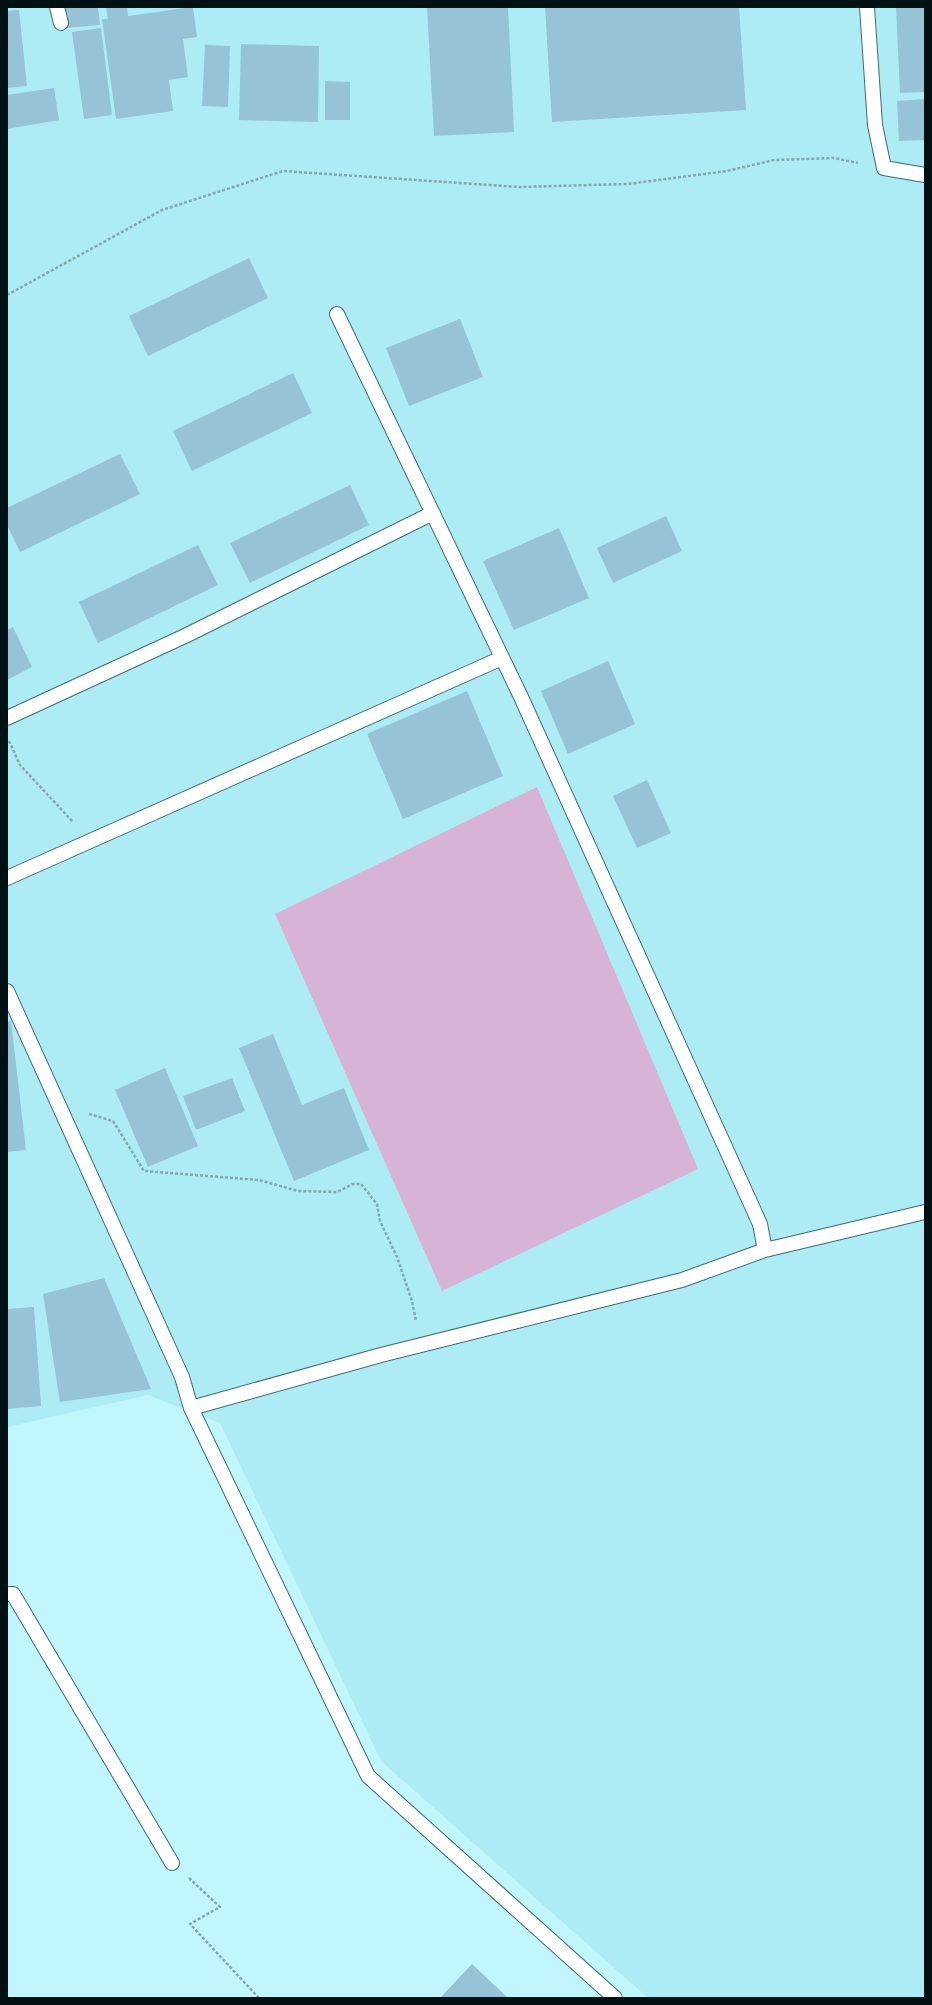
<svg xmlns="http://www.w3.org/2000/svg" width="932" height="2005" font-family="'Sofia Sans Condensed',sans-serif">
<rect width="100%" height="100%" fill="#c1f6fd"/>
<!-- built -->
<path fill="#adecf4" d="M7,7H925V1998H648L381,1761L220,1423L148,1395L7,1427Z"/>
<!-- green -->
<path fill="#d6b3d7" d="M537,787L698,1169L442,1291L275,914Z"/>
<!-- building -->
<path fill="#96c3d6" d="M65,7H98L100,25L67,28Z
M106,7H127L128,16L193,7L197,37L183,39L188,77L169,80L173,111L116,119L102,19H108Z
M427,7H508L514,132L434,136Z
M545,7H739L746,110L552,122Z
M896,7H925V92L900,93Z
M19,10L27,86L7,88V11Z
M101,28L112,115L84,119L72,32Z
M241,44L319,46L318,122L239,120Z
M205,45L230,46L228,107L202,106Z
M325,81L350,82V120H325Z
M54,88L59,120L7,129V95Z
M925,99V140L899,141L897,101Z
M249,258L268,298L148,356L129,316Z
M460,319L483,377L409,406L386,348Z
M293,373L312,413L192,471L173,431Z
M120,454L140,494L20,552L7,525V508Z
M350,485L369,525L250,583L230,543Z
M666,516L682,551L613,583L597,548Z
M559,528L589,598L514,630L483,561Z
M198,545L218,585L98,643L79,602Z
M13,627L32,667L7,680V630Z
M608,661L635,724L568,754L541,691Z
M467,691L503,776L403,819L367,734Z
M647,780L671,833L637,848L613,796Z
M11,1021L26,1150L7,1152V1022Z
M273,1034L302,1105L344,1088L369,1150L294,1181L239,1048Z
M165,1068L198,1146L148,1167L115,1090Z
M232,1078L245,1111L196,1130L183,1096Z
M104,1278L151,1389L60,1402L43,1294Z
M34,1307L41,1406L7,1409V1309Z
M472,1964L507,1997L506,1998H440Z"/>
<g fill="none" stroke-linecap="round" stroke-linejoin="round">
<!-- service casing -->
<g stroke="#3b6d73" stroke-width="16">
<path id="service" d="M57,7L61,23
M867,7L875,125L884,168L925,175
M337,314L521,697L760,1224L765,1250
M7,718L185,636L433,513
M7,878L502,658
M7,991L182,1377L191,1408L368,1776L615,1998
M191,1408L381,1355L682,1280L765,1250L925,1212
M7,1594H13L172,1863"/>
</g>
<!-- path -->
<path stroke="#80a8ae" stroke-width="2.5" stroke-dasharray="3 2" stroke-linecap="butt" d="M7,295L162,210L283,171L519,187L628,184L727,171L774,160L834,158L858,163
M9,741L20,765L73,822
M89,1114L113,1121L144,1171L259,1180L298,1191L337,1192L353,1184H361L377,1204L380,1221L397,1257L412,1301L416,1321
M189,1878L220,1907L190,1924L259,1998"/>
<!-- service -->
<use href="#service" stroke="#fff" stroke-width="14"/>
</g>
<!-- border -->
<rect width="932" height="2005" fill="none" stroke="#001013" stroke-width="16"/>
</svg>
